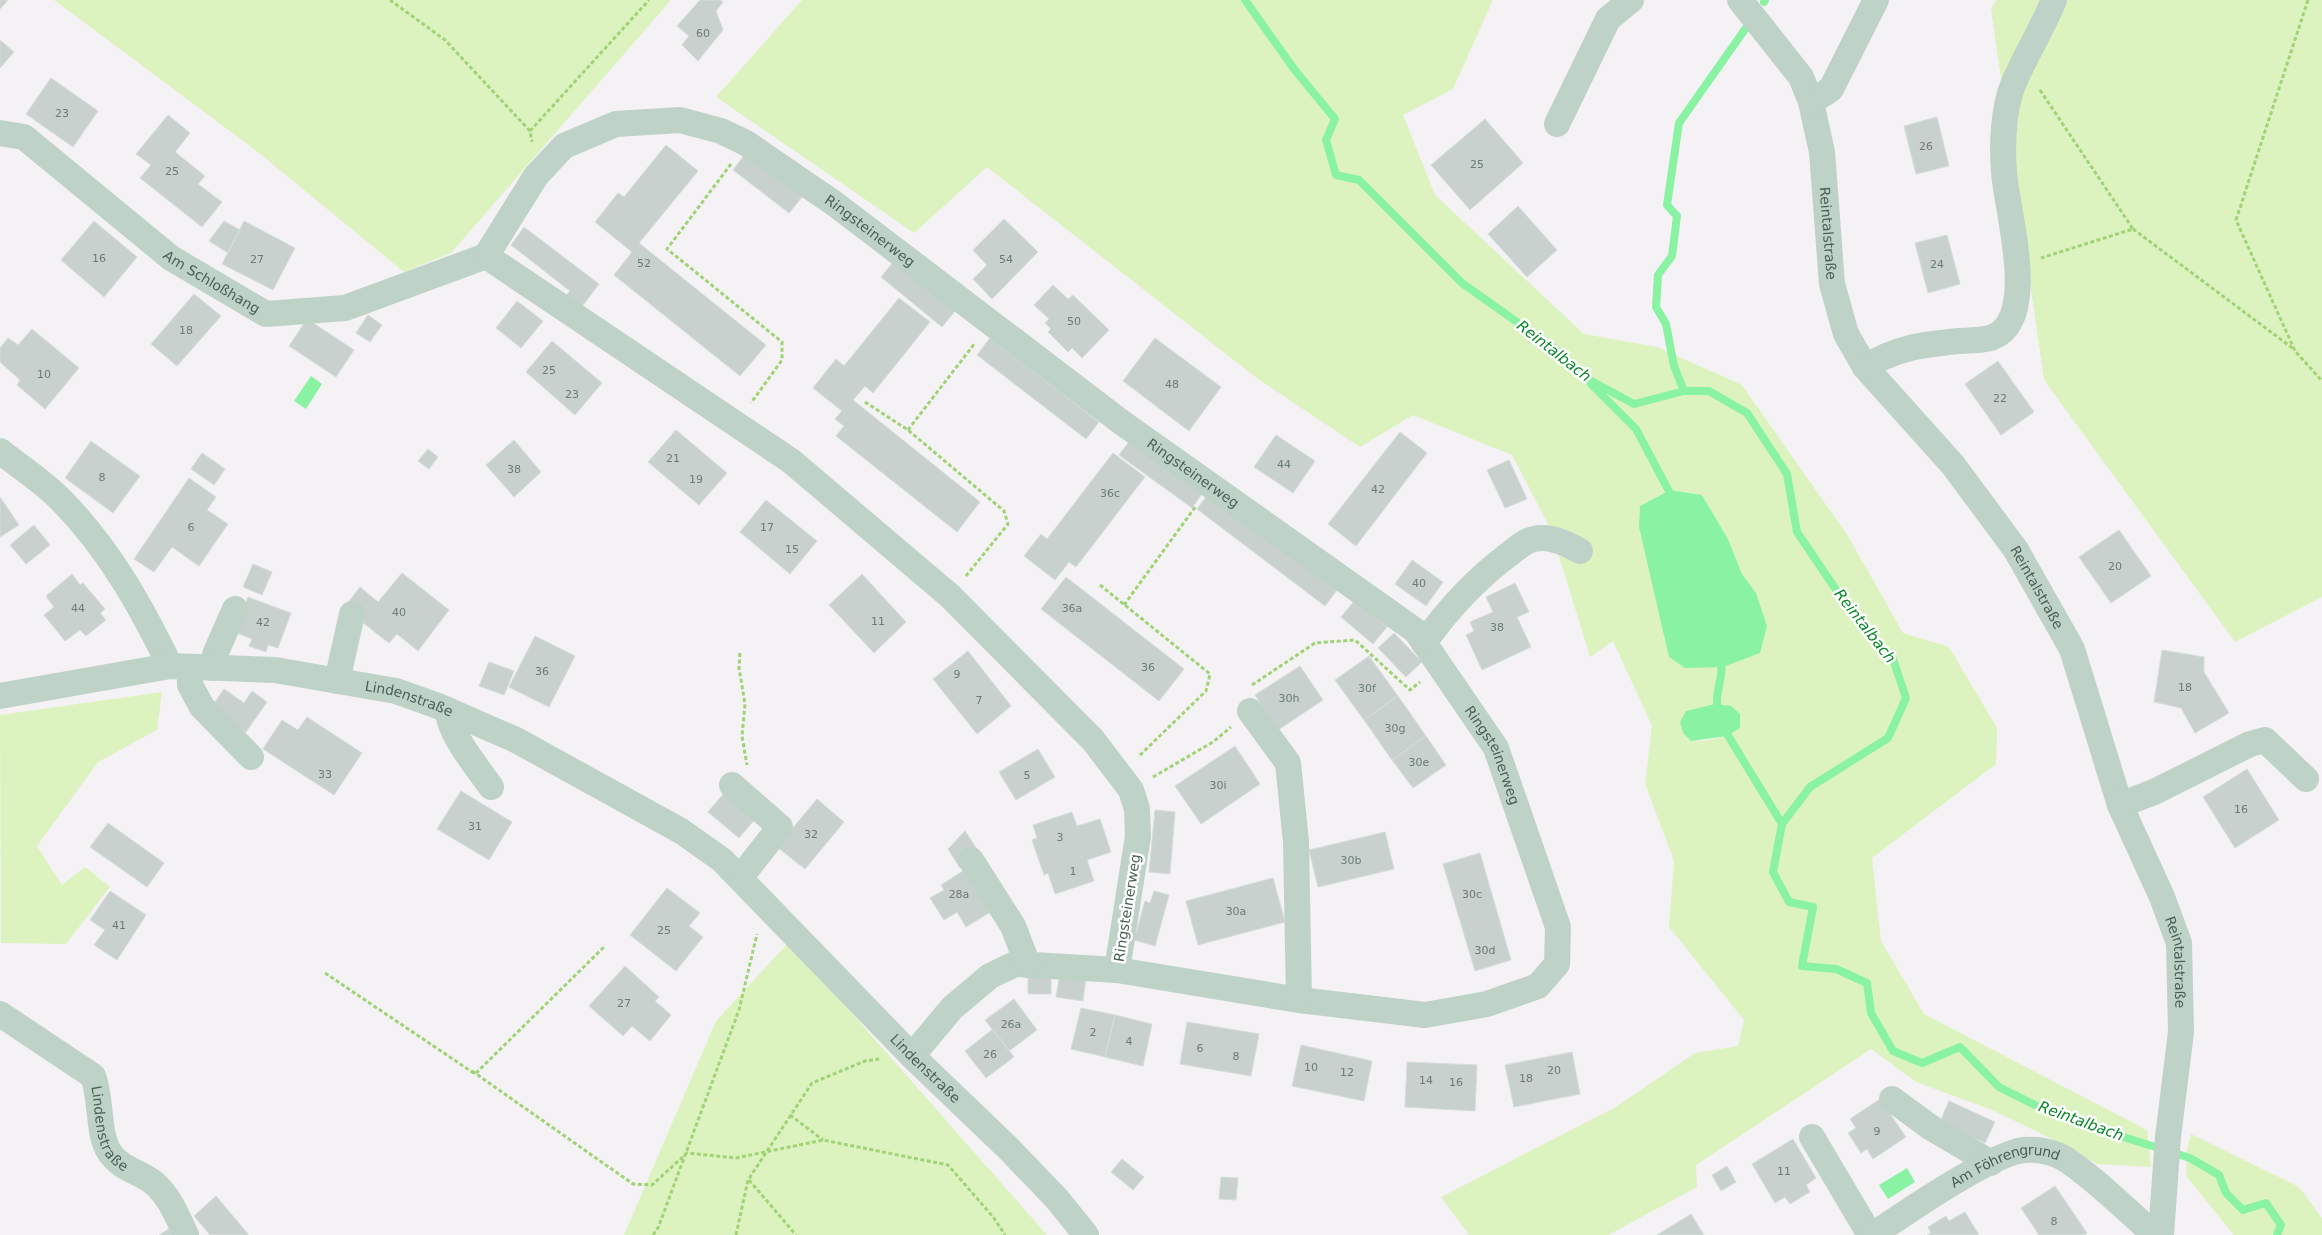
<svg xmlns="http://www.w3.org/2000/svg" width="2322" height="1235" font-family="'DejaVu Sans',sans-serif">
<rect width="100%" height="100%" fill="#f4f2f4"/>
<!-- green -->
<path fill="#ddf3bf" fill-rule="evenodd" d="M54,0H671L451,253L404,272L254,149Z
M802,0H1493L1453,89L1403,115L1435,195L1584,334L1657,347L1742,385L1848,536L1903,633L1949,647L1997,728L1996,764L1872,858L1881,941L1924,1014L2147,1130L2151,1167L2097,1164L2052,1139L1992,1110L1916,1082L1871,1049L1696,1165L1697,1187L1608,1235H1469L1441,1197L1614,1108L1695,1053L1738,1046L1744,1020L1669,927L1674,861L1645,784L1652,726L1613,641L1590,657L1551,530L1512,455L1413,415L1360,447L1258,379L987,167L914,233L716,97ZM1669,490L1702,495L1728,539L1742,574L1756,593L1669,657L1640,506ZM1740,728C1725,738 1709,741 1691,741L1683,733Z
M1996,0H2322V597L2235,642L2044,380L1991,9Z
M162,692L157,730L98,762L37,846L62,885L85,867L110,887L66,944L1,943L0,715Z
M789,942L1047,1235H624L716,1021Z
M2191,1134L2299,1187L2322,1218V1235H2234L2186,1176L2187,1149Z"/>
<!-- water -->
<path fill="#8af2a3" d="M311,376L322,384L306,409L294,401Z
M1670,490L1702,495L1728,539L1742,574L1756,593L1767,626L1760,653L1723,667L1685,668L1669,657L1639,527L1640,506Z
M1715,704L1731,706L1740,714V728L1727,736L1691,741L1683,733L1680,722L1686,711Z
M1907,1168L1915,1182L1888,1199L1879,1185Z"/>
<g fill="none" stroke-linecap="round" stroke-linejoin="round">
<!-- stream -->
<path stroke="#8af2a3" stroke-width="8" d="M1245,0L1294,69L1335,119L1326,140L1336,175L1359,180L1462,283L1562,354L1584,377L1634,404L1684,391H1709L1747,413L1787,474L1797,532L1862,628L1893,659L1906,698L1888,738L1810,787L1782,824L1773,872L1789,902L1813,907L1802,966L1836,969L1867,983L1871,1013L1893,1051L1922,1063L1960,1047L1999,1087L2057,1116L2190,1158L2219,1175L2226,1193L2243,1210L2266,1203L2281,1225L2277,1235
M1764,2L1765,0
M1591,384L1636,429L1672,497
M1684,391L1674,366L1666,324L1656,307L1658,275L1672,256L1677,216L1667,205L1679,123L1748,25
M1719,713C1712,694 1726,676 1720,657
M1724,729L1782,824"/>
</g>
<!-- building -->
<path fill="#c9d1ce" stroke="#d5dddb" d="M0,0H8L0,9Z
M700,0H720L723,2L716,11L723,30L698,61L682,45L689,36L677,26Z
M0,40L14,52L0,68Z
M51,78L98,111L73,147L26,114Z
M168,115L190,133L175,152L205,176L198,184L222,202L202,227L140,178L151,165L136,154Z
M1937,117L1949,166L1916,174L1904,126Z
M1485,119L1523,163L1470,210L1431,165Z
M666,145L698,171L639,243L766,345L740,376L614,275L632,252L595,222L618,193L624,197Z
M746,153L802,197L789,213L733,170Z
M1518,206L1557,250L1527,277L1488,234Z
M1004,219L1038,252L992,299L973,279L987,265L973,250Z
M94,221L137,257L104,297L61,260Z
M224,221L240,230L228,253L209,241Z
M244,221L295,248L273,290L222,264Z
M524,227L599,284L580,309L565,297L570,291L511,245Z
M1947,235L1960,284L1928,293L1915,243Z
M894,261L955,311L942,327L881,277Z
M1053,285L1068,299L1073,295L1109,330L1082,358L1072,348L1068,352L1048,332L1051,329L1045,323L1049,319L1034,305Z
M194,294L221,316L177,366L151,344Z
M899,298L930,322L873,393L865,386L853,400L980,502L957,532L836,436L844,426L835,419L842,411L813,388L836,359L844,366Z
M517,301L543,321L521,348L496,328Z
M368,315L382,325L370,342L356,333Z
M307,319L354,350L336,377L289,346Z
M32,329L79,368L45,409L17,385L20,380L0,362V348L8,338L18,345Z
M990,338L1099,422L1086,439L977,355Z
M1155,338L1221,387L1189,431L1123,381Z
M552,341L602,383L575,415L526,372Z
M1998,361L2034,412L2001,435L1965,384Z
M676,430L727,473L699,505L648,462Z
M1400,432L1427,453L1356,546L1328,524Z
M1276,435L1315,461L1293,493L1254,467Z
M1131,439L1204,491L1192,508L1119,455Z
M514,440L541,472L514,497L486,465Z
M91,441L140,476L113,513L65,478Z
M428,449L438,457L429,469L418,461Z
M202,453L225,469L214,485L191,469Z
M1113,453L1145,477L1076,567L1069,562L1055,580L1024,556L1041,534L1047,539Z
M1509,460L1527,499L1505,508L1487,470Z
M189,478L216,497L207,510L228,524L199,566L172,547L154,572L134,559Z
M1209,493L1337,590L1325,606L1197,509Z
M0,497L19,525L0,537Z
M766,500L817,541L790,574L740,532Z
M34,525L50,545L26,564L10,545Z
M2119,530L2151,576L2111,603L2079,557Z
M1412,560L1443,582L1426,606L1395,584Z
M253,564L272,572L262,595L243,587Z
M402,573L449,610L418,651L397,634L389,643L344,608L360,587L378,602Z
M72,574L80,585L83,583L105,609L100,613L106,620L86,636L80,630L65,641L44,615L54,607L46,596Z
M862,574L906,622L874,653L829,605Z
M1066,577L1184,669L1159,701L1041,609Z
M1515,583L1529,612L1517,617L1531,647L1482,670L1466,635L1474,631L1470,622L1493,612L1486,597Z
M248,597L291,613L278,648L268,645L266,652L249,646L252,639L234,632Z
M1355,600L1387,627L1373,644L1341,617Z
M1394,633L1422,662L1406,677L1378,648Z
M535,636L575,656L549,707L509,687Z
M2162,650L2204,657V672L2229,713L2195,733L2181,708L2154,702Z
M968,651L1011,706L977,734L933,679Z
M1369,656L1398,696L1364,720L1335,680Z
M489,662L514,671L504,695L479,686Z
M1300,666L1323,700L1278,730L1255,695Z
M224,689L244,703L252,691L267,702L246,732L211,708Z
M1398,696L1426,736L1392,760L1364,720Z
M307,717L362,753L334,795L263,749L282,720L298,730Z
M1426,736L1446,765L1413,788L1392,760Z
M1235,746L1260,784L1201,824L1175,786Z
M1038,749L1055,777L1016,800L999,772Z
M2247,769L2279,820L2235,848L2203,797Z
M461,791L512,822L489,860L437,829Z
M725,792L756,818L739,838L708,812Z
M817,799L844,822L805,869L777,847Z
M1155,810L1175,812L1170,874L1149,872Z
M1072,812L1077,826L1100,819L1111,852L1087,860L1094,881L1055,894L1048,873L1044,875L1032,840L1037,838L1033,825Z
M108,823L164,863L147,887L90,847Z
M965,831L981,855L960,868L948,849Z
M1385,832L1394,869L1318,887L1309,850Z
M1480,853L1511,960L1475,971L1443,864Z
M966,869L992,911L966,927L957,912L944,920L930,898L944,890L941,885Z
M1273,878L1285,922L1198,945L1186,901Z
M667,888L700,913L689,926L703,937L676,971L630,935Z
M110,891L146,915L117,960L94,945L105,930L90,920Z
M1154,891L1169,895L1155,946L1134,940L1145,901L1150,903Z
M625,966L659,997L655,1001L671,1015L650,1041L632,1026L623,1036L589,1006Z
M1028,973H1051V994H1028Z
M1060,974L1086,978L1083,1001L1056,997Z
M1014,999L1037,1030L1009,1051L985,1020Z
M1081,1008L1115,1015L1105,1057L1071,1049Z
M1115,1015L1152,1024L1143,1066L1105,1057Z
M1187,1022L1259,1034L1251,1076L1180,1064Z
M993,1029L1014,1057L986,1078L965,1051Z
M1301,1045L1372,1061L1364,1101L1292,1086Z
M1572,1052L1580,1094L1514,1107L1505,1065Z
M1407,1062L1477,1065L1475,1111L1405,1107Z
M1880,1099L1906,1137L1873,1159L1867,1149L1861,1153L1848,1133L1856,1128L1850,1119Z
M1949,1101L1995,1122L1985,1143L1940,1122Z
M1793,1139L1816,1178L1806,1185L1810,1192L1790,1204L1785,1197L1775,1203L1752,1164Z
M1122,1159L1144,1177L1133,1190L1111,1172Z
M1727,1166L1736,1182L1721,1191L1712,1175Z
M1221,1177L1238,1178L1236,1200L1219,1199Z
M2055,1186L2087,1233L2084,1235H2039L2021,1208Z
M216,1196L249,1235H210L194,1216Z
M1965,1212L1979,1235H1927L1931,1233L1928,1227L1946,1216L1949,1221Z
M1691,1214L1704,1235H1657Z
M169,1229L173,1235H159Z"/>
<g fill="none" stroke-linecap="round" stroke-linejoin="round">
<!-- path -->
<path stroke="#a0d375" stroke-width="3" stroke-dasharray="4 2.5" stroke-linecap="butt" d="M390,0L445,40L530,131L532,142
M2308,0L2236,220L2295,351L2322,381
M2040,90L2133,229L2041,258
M530,131L649,0
M731,164L667,249L782,342V360L751,403
M2133,229L2295,350
M865,402L908,430L1004,511L1008,524L966,576
M908,430L975,343
M1100,585L1210,674L1206,691L1138,757
M1124,605L1196,506
M740,653L739,668L745,704L742,736L747,765
M1252,685L1315,643L1355,640L1410,690L1420,682
M1153,777L1213,742L1231,727
M325,973L475,1074L605,946
M472,1071L633,1184L652,1185L687,1153L736,1158L823,1140L948,1165L994,1218L1005,1235
M790,1115L823,1140
M749,1180L796,1235
M653,1235L658,1228L739,1010L757,934
M736,1235L748,1180L812,1083L865,1061L879,1059"/>
<!-- minor -->
<g stroke="#bfd2c8" stroke-width="26">
<path id="s1" d="M1740,0L1801,77L1811,102L1822,152L1832,284L1846,334L1865,367L1953,465L2016,550L2072,649L2120,805L2162,897L2179,943L2181,1032L2168,1137L2161,1235"/>
<path d="M1811,102L1831,89L1876,0"/>
<path d="M1557,124L1608,19L1631,0"/>
<path id="s2" d="M0,133L24,137L171,258L266,314L345,308L486,256"/>
<path id="s3" d="M486,256L536,176L564,146L616,124L680,120L721,131L746,143L835,204L1121,422L1416,631L1496,748L1558,927L1557,964L1538,986L1487,1004L1425,1015L1299,1000L1117,970L1015,964L990,976L952,1008L912,1056"/>
<path d="M486,256L791,461L950,596L1093,740L1131,790L1137,809L1138,836L1117,970"/>
<path d="M1865,367C1898,347 1921,345 1959,341C1969,340 1984,341 1993,337C2040,318 2006,208 2004,172C2002,146 2003,109 2013,85C2025,56 2042,29 2054,0"/>
<path d="M0,451C20,467 44,482 62,501C109,549 141,606 170,666"/>
<path d="M1424,643C1448,609 1475,580 1508,555C1516,549 1524,541 1534,539C1549,535 1568,544 1580,551"/>
<path d="M190,667V685L202,707L251,757"/>
<path d="M212,668L216,652L235,609"/>
<path d="M337,681L352,614"/>
<path id="s4" d="M0,696L170,666L275,670L396,691L438,706L516,740L681,831L722,860L912,1056L1009,1149L1057,1199L1086,1235"/>
<path d="M448,710C448,733 478,768 491,787"/>
<path d="M1250,711L1288,763L1296,842L1299,1000"/>
<path d="M732,785L780,827L740,878"/>
<path d="M2120,805L2154,792L2250,744L2265,740L2306,779"/>
<path d="M971,860L1013,926L1028,965"/>
<path id="s5" d="M0,1014L93,1076C102,1099 97,1134 110,1153C121,1169 140,1172 154,1183C170,1197 177,1216 186,1235"/>
<path d="M1892,1099L1930,1127L1991,1163"/>
<path d="M1812,1137L1870,1235"/>
<path id="s6" d="M1873,1235C1902,1215 1994,1152 2025,1150C2038,1149 2054,1152 2065,1159C2095,1178 2127,1211 2155,1235"/>
</g>
</g>
<g text-anchor="middle" dominant-baseline="central" stroke-width="5" stroke-linejoin="round" paint-order="stroke">
<!-- number labels -->
<g font-size="11" fill="#687d73">
<text x="703" y="33">60</text>
<text x="62" y="113">23</text>
<text x="1926" y="146">26</text>
<text x="1477" y="164">25</text>
<text x="172" y="171">25</text>
<text x="99" y="258">16</text>
<text x="257" y="259">27</text>
<text x="1006" y="259">54</text>
<text x="644" y="263">52</text>
<text x="1937" y="264">24</text>
<text x="1074" y="321">50</text>
<text x="186" y="330">18</text>
<text x="549" y="370">25</text>
<text x="44" y="374">10</text>
<text x="1172" y="384">48</text>
<text x="572" y="394">23</text>
<text x="2000" y="398">22</text>
<text x="673" y="458">21</text>
<text x="1284" y="464">44</text>
<text x="514" y="469">38</text>
<text x="102" y="477">8</text>
<text x="696" y="479">19</text>
<text x="1378" y="489">42</text>
<text x="1110" y="493">36c</text>
<text x="191" y="527">6</text>
<text x="767" y="527">17</text>
<text x="792" y="549">15</text>
<text x="2115" y="566">20</text>
<text x="1419" y="583">40</text>
<text x="78" y="608">44</text>
<text x="1072" y="608">36a</text>
<text x="399" y="612">40</text>
<text x="878" y="621">11</text>
<text x="263" y="622">42</text>
<text x="1497" y="627">38</text>
<text x="1148" y="667">36</text>
<text x="542" y="671">36</text>
<text x="957" y="674">9</text>
<text x="2185" y="687">18</text>
<text x="1367" y="688">30f</text>
<text x="1289" y="698">30h</text>
<text x="979" y="700">7</text>
<text x="1395" y="728">30g</text>
<text x="1419" y="762">30e</text>
<text x="325" y="774">33</text>
<text x="1027" y="775">5</text>
<text x="1218" y="785">30i</text>
<text x="2241" y="809">16</text>
<text x="475" y="826">31</text>
<text x="811" y="834">32</text>
<text x="1060" y="837">3</text>
<text x="1351" y="860">30b</text>
<text x="1073" y="871">1</text>
<text x="959" y="894">28a</text>
<text x="1472" y="894">30c</text>
<text x="1236" y="911">30a</text>
<text x="119" y="925">41</text>
<text x="664" y="930">25</text>
<text x="1485" y="950">30d</text>
<text x="624" y="1003">27</text>
<text x="1011" y="1024">26a</text>
<text x="1093" y="1032">2</text>
<text x="1129" y="1041">4</text>
<text x="1200" y="1048">6</text>
<text x="990" y="1054">26</text>
<text x="1236" y="1056">8</text>
<text x="1311" y="1067">10</text>
<text x="1554" y="1070">20</text>
<text x="1347" y="1072">12</text>
<text x="1526" y="1078">18</text>
<text x="1426" y="1080">14</text>
<text x="1456" y="1082">16</text>
<text x="1877" y="1131">9</text>
<text x="1784" y="1171">11</text>
<text x="2054" y="1221">8</text>
</g>
<!-- street labels -->
<g font-size="14" fill="#486155" stroke="#fff">
<text stroke="none"><textPath href="#s3" startOffset="478">Ringsteinerweg</textPath></text>
<text stroke="none"><textPath href="#s1" startOffset="258">Reintalstraße</textPath></text>
<text stroke="none"><textPath href="#s2" startOffset="262">Am Schloßhang</textPath></text>
<text stroke="none"><textPath href="#s3" startOffset="882">Ringsteinerweg</textPath></text>
<text stroke="none"><textPath href="#s1" startOffset="679">Reintalstraße</textPath></text>
<text stroke="none"><textPath href="#s4" startOffset="415">Lindenstraße</textPath></text>
<text stroke="none"><textPath href="#s3" startOffset="1302">Ringsteinerweg</textPath></text>
<text transform="translate(1127 908) rotate(-81)">Ringsteinerweg</text>
<text stroke="none"><textPath href="#s1" startOffset="1082">Reintalstraße</textPath></text>
<text stroke="none"><textPath href="#s4" startOffset="1060">Lindenstraße</textPath></text>
<text stroke="none"><textPath href="#s5" startOffset="168">Lindenstraße</textPath></text>
<text stroke="none"><textPath href="#s6" startOffset="152">Am Föhrengrund</textPath></text>
</g>
<!-- water labels -->
<g font-size="15" font-style="italic" fill="#088626" stroke="#fff">
<text transform="translate(1554 351) rotate(38)">Reintalbach</text>
<text transform="translate(1865 626) rotate(52)">Reintalbach</text>
<text transform="translate(2081 1121) rotate(20)">Reintalbach</text>
</g>
</g>
</svg>
